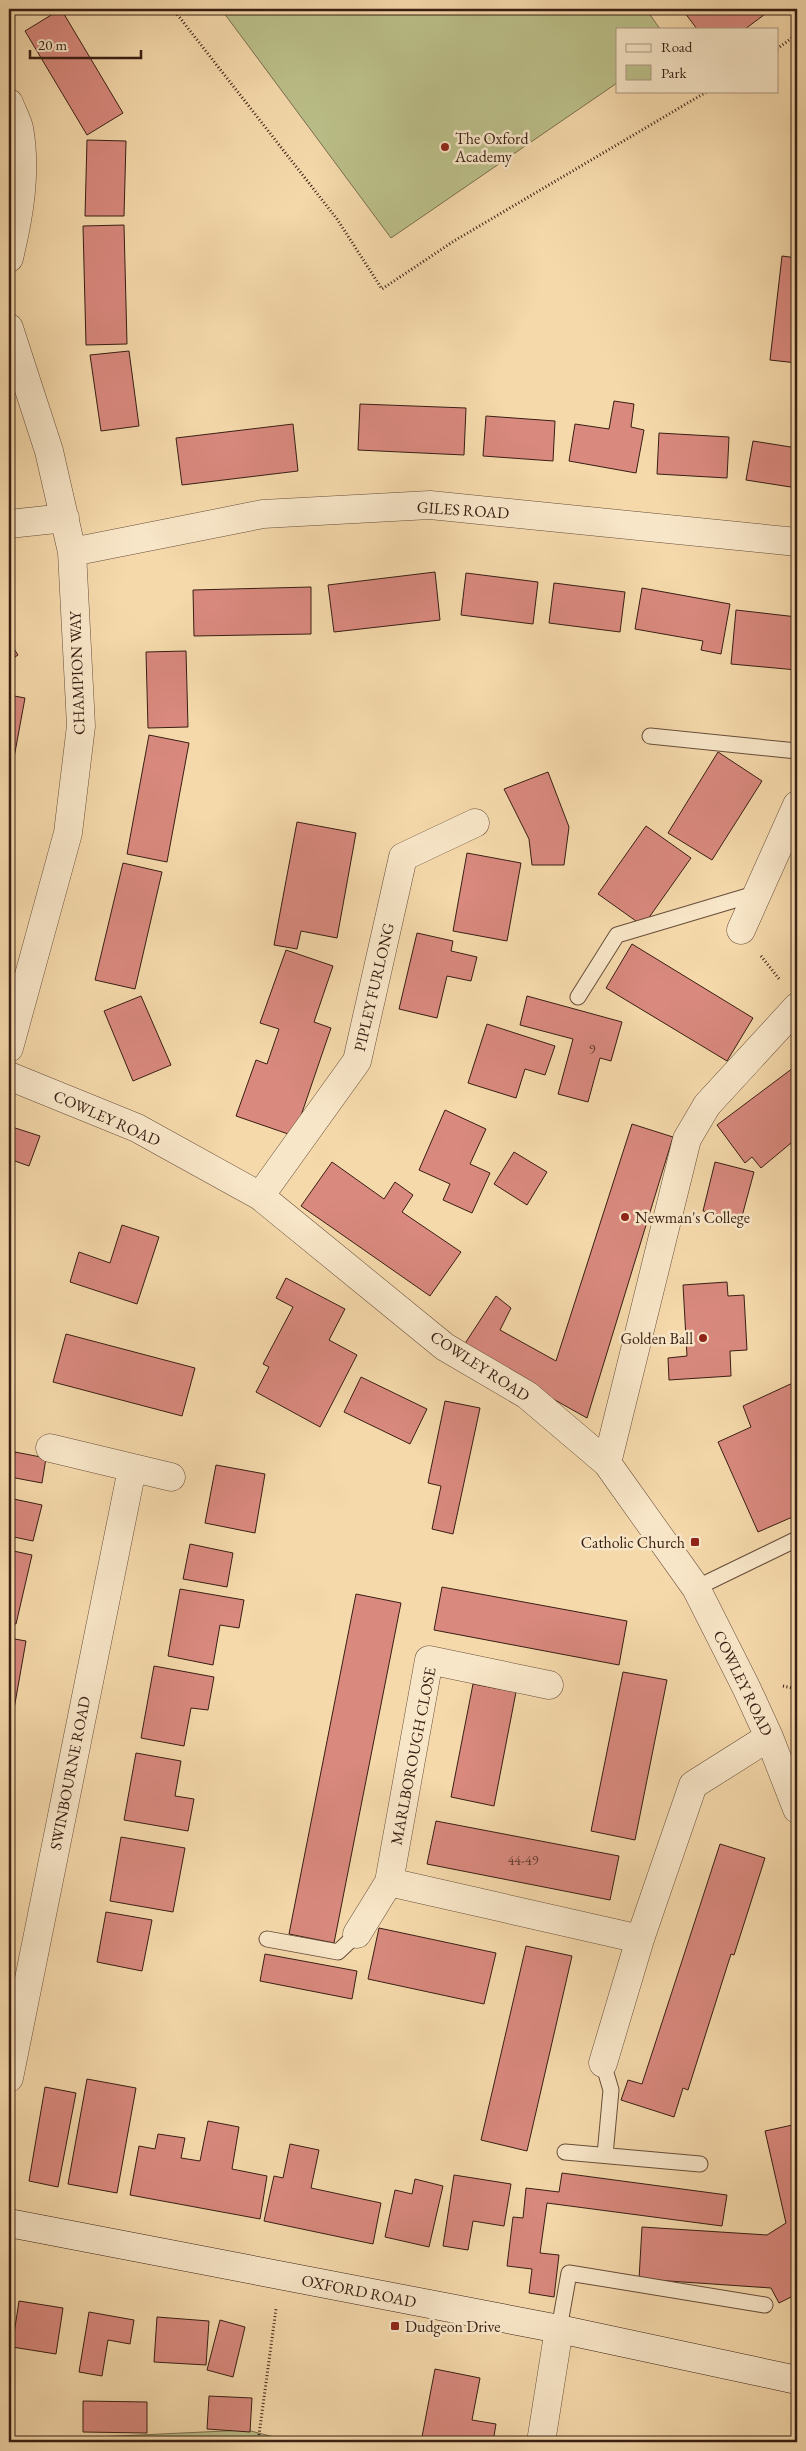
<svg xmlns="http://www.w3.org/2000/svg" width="806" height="2451" font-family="'EB Garamond',serif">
<rect width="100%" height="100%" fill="#f5d9ab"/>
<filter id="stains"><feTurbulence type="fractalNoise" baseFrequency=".004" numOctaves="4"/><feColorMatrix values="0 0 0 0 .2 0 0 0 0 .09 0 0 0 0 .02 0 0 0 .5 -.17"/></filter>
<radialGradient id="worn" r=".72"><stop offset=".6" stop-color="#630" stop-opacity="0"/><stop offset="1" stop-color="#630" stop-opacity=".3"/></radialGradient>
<!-- green -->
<path fill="#bbbf89" stroke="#7a6e4e" d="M221,9H646L660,29H617V83L391,238Z
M247,2430L293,2442H9V2441Z"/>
<!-- building -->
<path fill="#d9897e" stroke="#381e13" d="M9,9H15L13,22H9Z
M61,9L123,113L87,135L25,31Z
M682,9H772L745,29H697Z
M87,140L126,141L124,216H85Z
M124,225L127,344L86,345L83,226Z
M782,256L797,258V363L770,360Z
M129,351L139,426L101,431L90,355Z
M614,401L634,404L631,427L644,430L636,473L569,461L575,424L609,429Z
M360,404L466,408L464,455L358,450Z
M486,416L555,421L553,461L483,456Z
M293,424L298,471L182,485L176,438Z
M659,433L729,437L727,478L657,474Z
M753,441L797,448V488L746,480Z
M435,572L440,620L334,632L328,585Z
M466,573L538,582L533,624L461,615Z
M554,583L625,592L620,632L549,623Z
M311,587V634L194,636L193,590Z
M642,588L730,604L721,654L701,650L703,641L635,629Z
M736,610L797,617V670L731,664Z
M9,641L18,655L9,661Z
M186,651L188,727L148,728L146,652Z
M9,695L25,698L11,774L9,773Z
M149,735L189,743L167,862L127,854Z
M718,752L762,781L712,860L668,833Z
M548,772L569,827L564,865H532L529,839L504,789Z
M297,822L356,833L337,938L301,931L297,949L274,945Z
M646,826L691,858L643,926L598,894Z
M467,853L521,863L507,941L453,931Z
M123,863L162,872L135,989L95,980Z
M417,933L453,941L451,951L477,957L471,981L447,976L437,1018L399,1009Z
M632,944L753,1018L727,1061L606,988Z
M286,950L333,966L314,1022L331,1028L294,1136L236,1116L256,1060L267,1064L279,1029L260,1023Z
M141,996L171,1065L133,1081L104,1011Z
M527,996L622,1022L611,1061L600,1058L588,1102L558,1094L573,1039L520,1025Z
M487,1024L555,1046L545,1075L525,1069L516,1098L468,1083Z
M797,1065V1138L761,1168L752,1157L745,1163L717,1125Z
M445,1110L486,1129L470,1164L490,1173L472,1213L443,1200L450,1184L419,1170Z
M632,1124L673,1137L587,1418L462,1348L496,1296L511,1308L500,1330L556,1361Z
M9,1126L40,1136L29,1166L9,1159Z
M514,1152L547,1172L527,1205L494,1184Z
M332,1162L384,1199L395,1182L413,1195L402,1212L461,1252L430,1296L301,1206Z
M715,1162L754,1172L741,1220L703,1211Z
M122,1225L159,1237L137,1304L70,1282L79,1252L110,1263Z
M286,1278L345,1309L329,1340L357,1355L320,1427L256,1392L269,1367L263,1364L293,1307L276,1298Z
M727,1282L728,1296L744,1295L747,1350L730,1351L731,1376L669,1380L668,1358L687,1356L683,1285Z
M66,1334L195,1368L182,1416L53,1382Z
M361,1377L427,1409L410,1444L344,1412Z
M797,1381V1515L758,1532L718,1442L751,1427L743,1406Z
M445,1401L480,1408L453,1534L432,1529L441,1486L428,1483Z
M15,1452L46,1458L42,1483L10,1477Z
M216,1465L265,1474L255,1533L205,1523Z
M9,1498L42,1505L33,1541L9,1536Z
M190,1544L233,1553L227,1587L183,1579Z
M9,1550L32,1555L16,1624L9,1622Z
M442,1587L627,1621L619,1665L434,1630Z
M180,1589L244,1600L239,1628L220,1625L213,1665L168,1656Z
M356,1594L401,1603L334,1943L289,1934Z
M9,1638L26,1641L14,1709H9Z
M154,1666L214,1677L208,1710L191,1708L184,1746L141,1738Z
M623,1672L667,1680L635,1840L591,1831Z
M473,1684L516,1692L494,1806L451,1797Z
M136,1753L181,1761L175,1796L194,1799L188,1831L124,1820Z
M436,1821L619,1856L610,1900L427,1864Z
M121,1837L185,1848L173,1912L110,1901Z
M720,1844L765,1858L734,1955L731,1954L688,2090L683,2088L674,2117L621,2100L628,2080L642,2084Z
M106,1912L152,1920L142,1971L97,1962Z
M379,1928L496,1953L484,2004L368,1979Z
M526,1946L572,1956L527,2151L481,2140Z
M265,1954L357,1971L352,1999L260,1981Z
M87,2079L136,2088L117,2193L68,2184Z
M45,2087L76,2093L58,2187L29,2181Z
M208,2121L239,2127L232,2169L267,2176L260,2219L130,2195L139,2146L155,2149L158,2134L185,2138L181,2158L200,2161Z
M797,2124V2294L779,2303L771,2288L639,2279L642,2227L767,2235L786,2223L765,2131Z
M290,2144L319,2150L311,2188L381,2203L373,2244L264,2221L274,2176L283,2178Z
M562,2173L727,2195L722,2226L547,2203L540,2253L559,2255L554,2297L529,2293L532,2269L507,2266L513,2217L523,2218L526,2188L559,2192Z
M454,2175L511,2184L504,2226L473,2221L468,2250L443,2246Z
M415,2179L443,2186L429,2247L385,2237L395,2190L412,2194Z
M19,2301L63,2308L56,2354L12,2347Z
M89,2312L134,2320L130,2344L108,2340L102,2376L79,2372Z
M157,2317L209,2321L206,2365L154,2362Z
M220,2320L245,2327L233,2377L207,2370Z
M9,2324H11L9,2362Z
M435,2369L480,2378L472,2420L496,2424L493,2442H421Z
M209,2396L252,2398L250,2432L207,2429Z
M83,2401L147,2402V2433L83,2432Z"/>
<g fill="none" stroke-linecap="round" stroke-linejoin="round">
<!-- lane casing -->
<g stroke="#674d39" stroke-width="17">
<path id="lane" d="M650,736L797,751
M578,997L617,935L758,893
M696,1588L797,1539
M267,1939L338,1952L357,1934
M603,2063L611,2090L605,2155
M565,2152L700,2164
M559,2329L569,2273L765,2305"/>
</g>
<!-- street casing -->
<g stroke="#674d39" stroke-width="29">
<path id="street" d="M9,103C12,111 17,120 19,128C27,171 19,217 9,258
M9,328L49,451L72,552L81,726L68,833L9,1048
M9,524L65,518
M72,552L263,514L430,505L797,542
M741,930L797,805
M9,1076L137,1128L260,1196L445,1347L527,1395L607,1463L696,1588L746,1687L769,1737L797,1809
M260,1196L357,1061L403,857L475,823
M50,1448L171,1477
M607,1463L687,1139L707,1105L797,1007
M549,1685L429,1660L389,1882L640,1939
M357,1934L389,1882
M603,2063L640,1939L693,1785L769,1737
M9,2078L132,1469
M541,2442L559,2329"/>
</g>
<!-- secondary casing -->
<g stroke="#381e13" stroke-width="29">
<path id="secondary" d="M9,2223L559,2329L797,2380"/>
</g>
<!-- path -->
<path stroke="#381e13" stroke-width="3" stroke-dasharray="1 2.5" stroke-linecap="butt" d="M173,9L337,219L382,289L454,241L708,91
M777,49L797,34
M761,956L780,980
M783,1686L797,1689
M258,2442L276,2309"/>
<!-- lane -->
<use href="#lane" stroke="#f8e6c8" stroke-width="15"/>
<!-- street -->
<use href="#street" stroke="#f8e6c8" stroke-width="28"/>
<!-- secondary -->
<use href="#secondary" stroke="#f8e6c8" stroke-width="28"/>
</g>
<!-- markers -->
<g fill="#8f2418" stroke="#f8e6c8" stroke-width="2">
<circle cx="445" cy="147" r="5"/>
<circle cx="625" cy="1217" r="5"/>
<circle cx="703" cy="1338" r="5"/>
<rect x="690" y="1537" width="10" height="10" rx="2.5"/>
<rect x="390" y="2321" width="10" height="10" rx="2.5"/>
</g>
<g text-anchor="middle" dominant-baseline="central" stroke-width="5" stroke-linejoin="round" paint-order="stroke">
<!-- number labels -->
<g font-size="14" fill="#60392e">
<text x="592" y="1049">9</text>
<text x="523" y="1860">44-49</text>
</g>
<!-- poi labels -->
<g font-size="16" fill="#381e13" stroke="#f8e6c8" text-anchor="start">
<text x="455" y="138">The Oxford<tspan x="455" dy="18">Academy</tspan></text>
<text x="635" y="1217">Newman's College</text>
<text x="693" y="1338" text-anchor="end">Golden Ball</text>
<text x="685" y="1542" text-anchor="end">Catholic Church</text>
<text x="405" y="2326">Dudgeon Drive</text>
</g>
<!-- street labels -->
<g font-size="16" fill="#381e13" stroke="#f8e6c8">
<text transform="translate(463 510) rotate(4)">GILES ROAD</text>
<text transform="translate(77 673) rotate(-92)">CHAMPION WAY</text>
<text transform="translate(374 987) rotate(-77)">PIPLEY FURLONG</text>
<text transform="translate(107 1118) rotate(24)">COWLEY ROAD</text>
<text transform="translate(480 1366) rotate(33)">COWLEY ROAD</text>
<text transform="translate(743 1683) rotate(64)">COWLEY ROAD</text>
<text transform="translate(413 1756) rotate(-79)">MARLBOROUGH CLOSE</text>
<text transform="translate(70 1773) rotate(-79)">SWINBOURNE ROAD</text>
<text transform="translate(359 2291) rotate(11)">OXFORD ROAD</text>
</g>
</g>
<!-- margin -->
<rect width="806" height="2451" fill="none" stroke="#f5d9ab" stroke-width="30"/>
<rect x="10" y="10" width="786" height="2431" fill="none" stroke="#381e13" stroke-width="2.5"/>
<rect x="15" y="15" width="776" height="2421" fill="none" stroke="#381e13"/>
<!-- legend -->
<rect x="616" y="28" width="162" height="65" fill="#f8e6c8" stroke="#ab9680"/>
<rect x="626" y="44" width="25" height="8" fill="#f8e6c8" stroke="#ab9680"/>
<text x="661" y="52" font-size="15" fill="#381e13">Road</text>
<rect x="626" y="65" width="25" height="15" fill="#bbbf89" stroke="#ab9680"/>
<text x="661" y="78" font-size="15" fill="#381e13">Park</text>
<!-- scale -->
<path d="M30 50v8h111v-8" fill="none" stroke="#381e13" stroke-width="2.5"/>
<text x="38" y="50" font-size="15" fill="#381e13" stroke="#f8e6c8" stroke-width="4" paint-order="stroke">20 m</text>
<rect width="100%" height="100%" filter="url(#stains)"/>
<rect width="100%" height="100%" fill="url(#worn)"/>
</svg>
